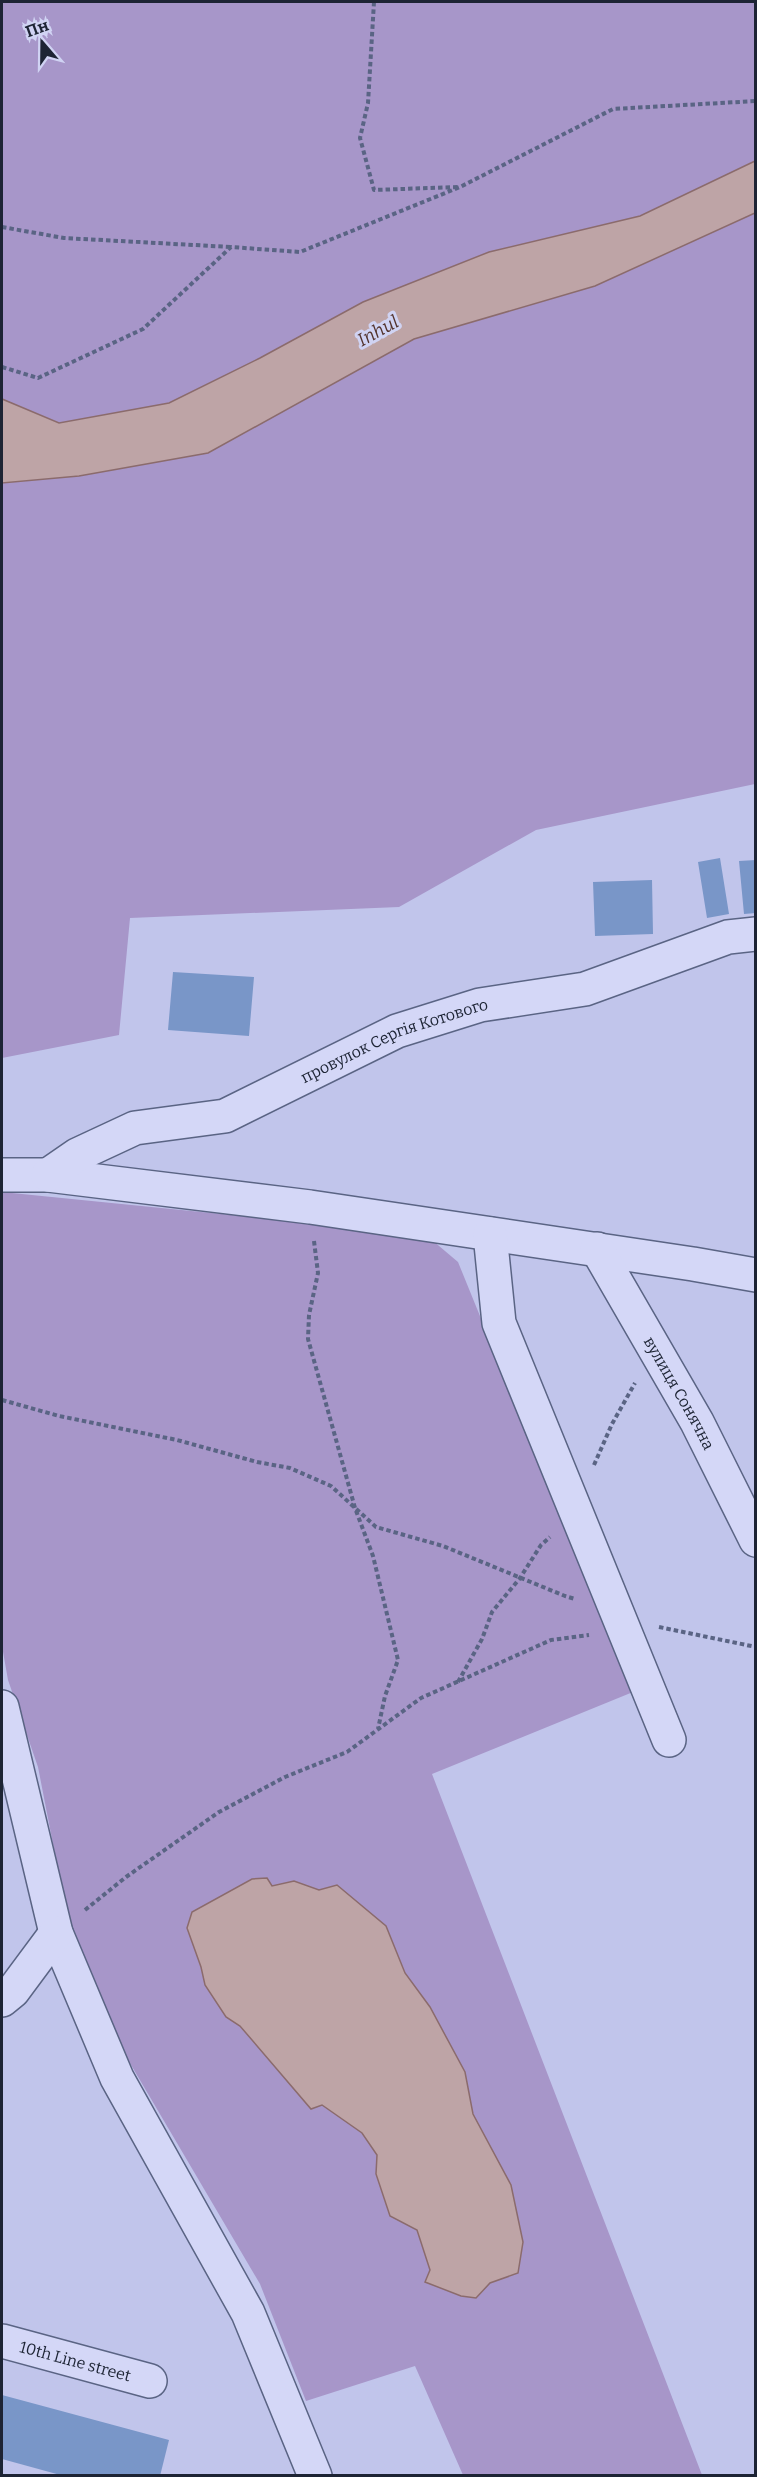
<svg xmlns="http://www.w3.org/2000/svg" width="757" height="2477" font-family="Bitter,serif">
<rect width="100%" height="100%" fill="#c1c5eb"/>
<!-- green -->
<path fill="#a796c9" d="M2,2H755V161L640,216L489,252L363,302L260,358L169,403L59,423L2,399Z
M755,213V784L536,830L399,907L130,918L119,1035L2,1058V483L79,476L208,453L414,339L595,286Z
M2,1192L260,1218L432,1240L458,1262L633,1692L432,1774L702,2475H463L415,2366L306,2401L260,2284L114,2036L70,1931L38,1767L8,1680L2,1646Z"/>
<!-- water -->
<path fill="#bea4a6" stroke="#8b6b6c" stroke-width="1.5" d="M755,161V213L595,286L414,339L208,453L79,476L2,483V399L59,423L169,403L260,358L363,302L489,252L640,216Z
M267,1878L272,1886L294,1881L319,1890L337,1885L386,1926L405,1973L430,2007L465,2072L473,2114L511,2185L523,2242L518,2273L490,2283L476,2298L461,2296L425,2282L430,2270L417,2230L390,2216L376,2174L377,2155L362,2133L322,2105L311,2109L240,2026L226,2017L205,1985L201,1967L187,1928L192,1912L252,1879Z"/>
<!-- building -->
<path fill="#7996c8" d="M720,858L729,914L707,918L698,862Z
M756,860V913L744,914L739,861Z
M652,880L653,934L595,936L593,882Z
M173,972L254,977L249,1036L168,1030Z
M2,2395L169,2440L160,2476H64L2,2459Z"/>
<g fill="none" stroke-linecap="round" stroke-linejoin="round">
<!-- minor casing -->
<g stroke="#5a6484" stroke-width="36">
<g id="minor">
<path d="M2,1175H48L310,1207L693,1264L756,1275"/>
<path id="s1" d="M48,1175L77,1155L135,1128L225,1116L397,1031L480,1005L585,989L728,937L756,934"/>
<path d="M490,1234L499,1323L669,1740"/>
<path id="s2" d="M597,1249L697,1422L756,1540"/>
<path d="M2,1707L56,1933L117,2078L248,2313L315,2476"/>
<path d="M2,2000L13,1991L56,1933"/>
<path id="s3" d="M2,2341L150,2381"/>
</g>
</g>
<!-- path -->
<path stroke="#5a6484" stroke-width="4" stroke-dasharray="4.5 3" stroke-linecap="butt" d="M374,2L368,103L360,138L374,190L458,187
M2,227L64,238L231,247
M2,367L38,378L143,329L231,247L300,252L460,187L613,109L756,101
M314,1241L318,1273L309,1315L308,1339L355,1508L373,1556L398,1660L385,1696L378,1729
M2,1400L59,1416L177,1440L257,1462L290,1468L331,1486L376,1527L443,1546L565,1596L575,1599
M594,1465L612,1424L635,1383
M659,1627L756,1647
M458,1682L482,1639L492,1612L520,1578L541,1545L550,1537
M85,1910L126,1877L219,1812L285,1777L347,1752L421,1698L551,1640L589,1635"/>
<!-- minor -->
<use href="#minor" stroke="#d4d7f7" stroke-width="33"/>
</g>
<g text-anchor="middle" dominant-baseline="central" stroke-width="6" stroke-linejoin="round" paint-order="stroke">
<!-- street labels -->
<g font-size="16" fill="#1d2434" stroke="#d0d3f3">
<text stroke="none"><textPath href="#s1" startOffset="376">провулок Сергія Котового</textPath></text>
<text stroke="none"><textPath href="#s2" startOffset="166">вулиця Сонячна</textPath></text>
<text stroke="none"><textPath href="#s3" startOffset="76">10th Line street</textPath></text>
</g>
<!-- water labels -->
<g font-size="18" font-style="italic" fill="#53332d" stroke="#d0d3f3">
<text transform="translate(378 331) rotate(-29)">Inhul</text>
</g>
</g>
<!-- border -->
<rect width="757" height="2477" fill="none" stroke="#1d2434" stroke-width="6"/>
<!-- north arrow -->
<g transform="translate(42 42) rotate(340)" stroke="#d0d3f3" stroke-width="4.5" paint-order="stroke">
<path d="M0-4.5L10 22L0 15L-10 22Z" fill="#1d2434"/>
<text y="-9" font-size="16" font-weight="bold" text-anchor="middle" fill="#1d2434">Пн</text>
</g>
</svg>
